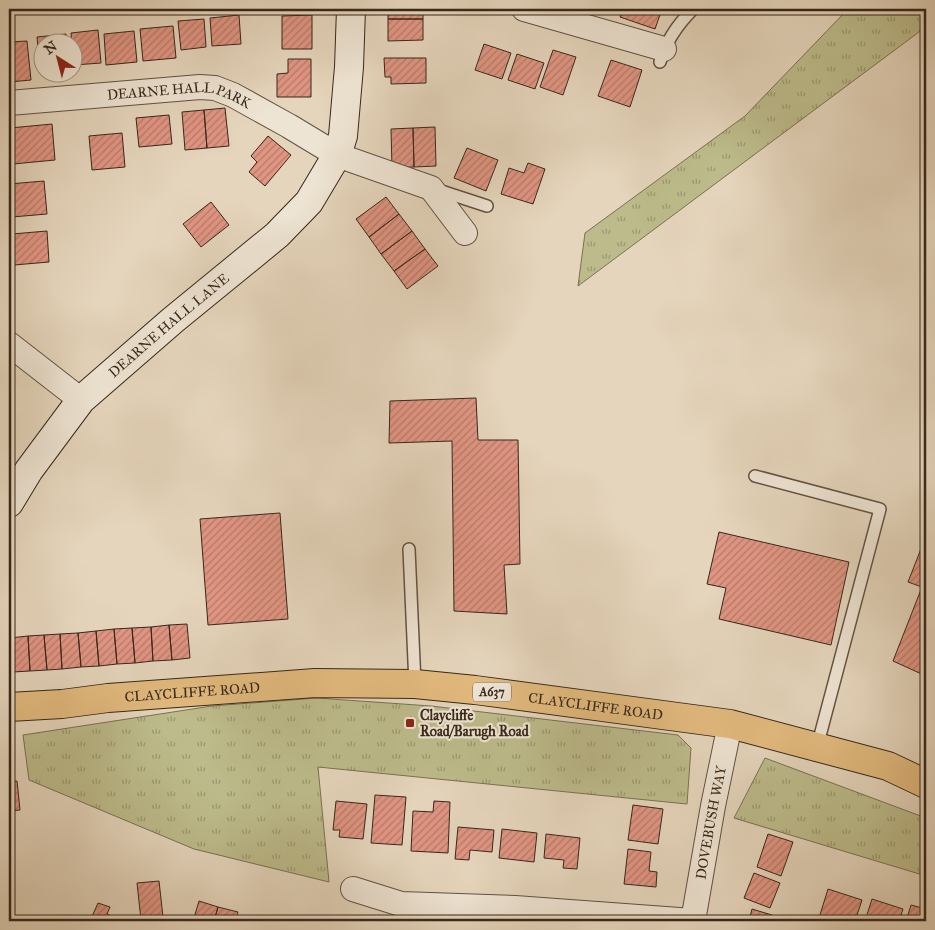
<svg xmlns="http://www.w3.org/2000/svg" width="935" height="930" font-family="'IM FELL Great Primer',serif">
<defs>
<pattern id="grass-tufts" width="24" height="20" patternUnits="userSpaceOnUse" patternTransform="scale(1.25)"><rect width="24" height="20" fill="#bdbb8b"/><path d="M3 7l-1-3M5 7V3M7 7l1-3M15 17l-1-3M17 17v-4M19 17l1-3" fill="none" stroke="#9a9871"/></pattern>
<pattern id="building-hatch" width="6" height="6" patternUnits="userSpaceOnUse" patternTransform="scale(1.25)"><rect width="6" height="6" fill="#e19583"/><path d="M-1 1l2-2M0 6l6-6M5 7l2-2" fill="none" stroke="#b77a6a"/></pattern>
</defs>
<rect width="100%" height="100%" fill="#e5d5bc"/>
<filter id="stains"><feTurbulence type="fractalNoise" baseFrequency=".004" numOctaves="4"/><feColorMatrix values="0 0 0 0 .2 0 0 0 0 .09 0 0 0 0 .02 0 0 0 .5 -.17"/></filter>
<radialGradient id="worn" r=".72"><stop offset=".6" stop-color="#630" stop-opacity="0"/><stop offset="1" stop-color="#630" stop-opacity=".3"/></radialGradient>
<!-- grass -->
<path fill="url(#grass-tufts)" stroke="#7a7152" d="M848,9H926V22L919,32L578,286L585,233L745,116Z
M317,698L431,706L678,735L691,748L687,804L318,767L329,882L194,849L29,780L23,735L212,706Z
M765,758L926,818V876L734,818Z"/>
<!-- building -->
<path fill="url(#building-hatch)" stroke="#36271a" d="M388,9H423V19H388Z
M623,9H662L655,29L620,17Z
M239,15L241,44L212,46L210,18Z
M312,15V49H282V16Z
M204,19L206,47L181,50L178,21Z
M388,19H423V40L388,41Z
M173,26L176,58L143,61L140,29Z
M98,30L101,63L74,65L71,33Z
M134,31L137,62L106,65L104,34Z
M66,34L67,42H42V70H40L37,37Z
M27,41L31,80L9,82V42Z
M484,44L511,53L502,79L475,70Z
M553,50L576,57L563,95L540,87Z
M517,54L544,63L535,89L508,80Z
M384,58H426V83L391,84V77H385Z
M288,59H311V97H277V74L288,73Z
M611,60L642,70L630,107L598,96Z
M225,108L229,146L207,148L204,110Z
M204,110L207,148L185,150L182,112Z
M169,115L172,144L139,147L136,118Z
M52,124L55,160L13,164L10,128Z
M435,127L436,166L414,167L413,128Z
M413,128L414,167L392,168L391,129Z
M122,133L125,167L92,170L89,136Z
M268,136L291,155L265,186L249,172L257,162L251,156Z
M467,148L498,160L486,191L454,178Z
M528,163L545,169L533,204L501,194L509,168L524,173Z
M44,181L47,214L12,217L9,184Z
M386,197L399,214L369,237L356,219Z
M211,202L229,225L201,247L183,224Z
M399,214L412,231L381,254L369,237Z
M47,231L49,262L14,265L12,234Z
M412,231L425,249L394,271L381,254Z
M425,249L438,266L407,289L394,271Z
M476,398L478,440H518L520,564L504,565L507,614L454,611L452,441L389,443L390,401Z
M280,513L288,619L208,625L200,519Z
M719,532L849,562L831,645L719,619L726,588L707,584Z
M926,536V676L893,661L922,587L908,582Z
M187,624L190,658L172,660L169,625Z
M169,625L172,660L153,661L151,627Z
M151,627L153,661L135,663L132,628Z
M132,628L135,663L117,664L114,629Z
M114,629L117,664L99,666L96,631Z
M96,631L99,666L81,667L78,633Z
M78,633L81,667L62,669L60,634Z
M60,634L62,669L47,670L44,635Z
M44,635L47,670L30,671L28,636Z
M28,636L30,671L13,672L10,638Z
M17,781L20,810L9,811V782Z
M375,795L406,797L402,845L371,843Z
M336,801L367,804L363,839L339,837L340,830H333Z
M434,801L450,802L448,853L411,851L413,811L433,812Z
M633,805L663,809L658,844L628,840Z
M458,827L494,830L492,852L470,850L469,860L455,859Z
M502,829L537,833L534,862L499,858Z
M546,834L580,838L577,869L563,868L564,860L544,858Z
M768,834L793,842L781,876L757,867Z
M628,849L651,852L649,871L657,872L656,887L624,884Z
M754,873L780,883L770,908L744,898Z
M159,881L163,917L141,920L137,883Z
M828,889L862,900L855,921H829L819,918Z
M872,899L903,909L899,921H865Z
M199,901L218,907L214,921H193Z
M98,903L110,907L107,914L123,921H90Z
M911,905L926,909V921H906Z
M218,907L238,912L235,921H214Z
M752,909L775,916L773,921H749Z"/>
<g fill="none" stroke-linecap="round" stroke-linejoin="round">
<!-- lane casing -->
<g stroke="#625242" stroke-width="14">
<path id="lane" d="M660,62C666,41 678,24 693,9
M438,190L487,206
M755,476L880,509L817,747
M409,549L415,684"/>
</g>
<!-- street casing -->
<g stroke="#625242" stroke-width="26">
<g id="street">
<path d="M524,9L664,49"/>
<path id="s1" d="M9,103L200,87L215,88L233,95L289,126L337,155L431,188L465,233"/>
<path d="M9,344L81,400"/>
<path d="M353,889L401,904L515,908L693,921"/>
<path id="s2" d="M693,921L713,806L730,724"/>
</g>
</g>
<!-- secondary casing -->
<g stroke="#36271a" stroke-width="30">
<g id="secondary">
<path id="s3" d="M9,503L29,470L81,400L173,320L277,235L309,202L337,155L343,136L349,67L351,9"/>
</g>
</g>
<!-- highway casing -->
<g stroke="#36271a" stroke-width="30">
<g id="highway">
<path id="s4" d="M9,707L62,704L108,698L315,683L415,684L475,690L730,724L888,766L926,784"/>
</g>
</g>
<!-- lane -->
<use href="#lane" stroke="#eee4d3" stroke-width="11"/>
<!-- street -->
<use href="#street" stroke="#eee4d3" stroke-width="24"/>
<!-- secondary -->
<use href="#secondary" stroke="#eee4d3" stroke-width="28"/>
<!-- highway -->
<use href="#highway" stroke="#e2ba7e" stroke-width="28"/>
</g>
<!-- markers -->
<rect fill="#8f2418" stroke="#eee4d3" stroke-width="2" x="405" y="718" width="10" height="10" rx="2.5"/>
<g text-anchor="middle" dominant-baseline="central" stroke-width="4.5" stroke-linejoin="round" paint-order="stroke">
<!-- shield labels -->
<rect fill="#eee4d3" stroke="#6d6052" stroke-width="1" x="473" y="682.5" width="38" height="19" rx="4"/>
<g font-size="12" font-weight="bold" fill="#36271a">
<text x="492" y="692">A637</text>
</g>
<!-- street labels -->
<g font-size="14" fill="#36271a" stroke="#eee4d3">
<text stroke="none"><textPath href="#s1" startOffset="172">DEARNE HALL PARK</textPath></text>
<text stroke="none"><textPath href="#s3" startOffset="241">DEARNE HALL LANE</textPath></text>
<text stroke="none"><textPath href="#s4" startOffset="184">CLAYCLIFFE ROAD</textPath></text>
<text stroke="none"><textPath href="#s4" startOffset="589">CLAYCLIFFE ROAD</textPath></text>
<text stroke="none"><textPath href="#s2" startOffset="100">DOVEBUSH WAY</textPath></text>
</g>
<!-- poi labels -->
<g font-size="14" font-weight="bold" fill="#36271a" stroke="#eee4d3" text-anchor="start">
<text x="420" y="715">Claycliffe<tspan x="420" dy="16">Road/Barugh Road</tspan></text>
</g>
</g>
<!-- margin -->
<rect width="935" height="930" fill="none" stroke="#e5d5bc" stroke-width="30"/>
<rect x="10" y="10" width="915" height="910" fill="none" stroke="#36271a" stroke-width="2.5"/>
<rect x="15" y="15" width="905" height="900" fill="none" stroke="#36271a"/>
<!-- north arrow -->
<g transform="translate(58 58) rotate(324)"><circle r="24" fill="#eee4d3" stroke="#a49889"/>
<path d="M0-4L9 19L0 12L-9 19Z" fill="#8f2418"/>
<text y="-8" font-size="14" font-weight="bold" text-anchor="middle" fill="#36271a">N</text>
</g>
<rect width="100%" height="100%" filter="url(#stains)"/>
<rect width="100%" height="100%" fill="url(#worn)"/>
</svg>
